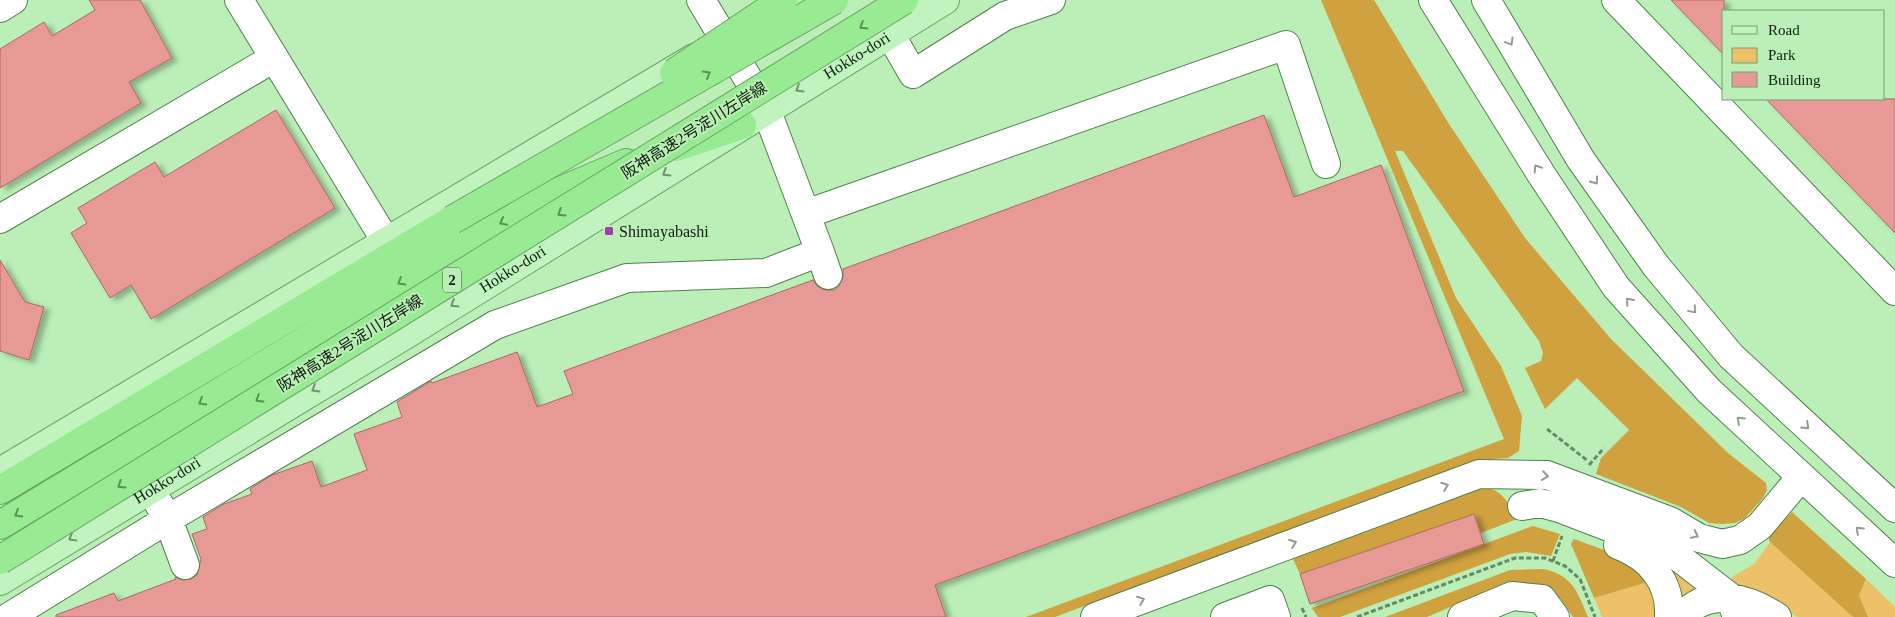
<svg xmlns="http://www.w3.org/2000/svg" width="1895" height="617" font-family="'Times New Roman','Noto Sans JP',serif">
<defs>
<filter id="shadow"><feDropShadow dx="5.5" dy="3" stdDeviation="2.5" flood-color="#0004"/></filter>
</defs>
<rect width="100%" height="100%" fill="#bbefb7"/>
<!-- green -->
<path fill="#edc16a" d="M1770,542L1853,617H1797L1757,591L1732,583V577L1754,564Z
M1657,557L1702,585L1678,599Z
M1866,579L1895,607V617H1868L1859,595Z
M1651,581L1660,617H1602L1594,598Z"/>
<!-- forest -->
<path fill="#cfa13f" d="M1321,0H1374L1449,124L1525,238L1611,339L1728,453L1766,483L1767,490L1763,498L1745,518L1735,523L1722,524L1709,523L1681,507L1596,474L1601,458L1629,430L1577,378L1545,409L1525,368L1541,361L1543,353L1539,341L1403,151H1395L1456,298L1501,366L1522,416L1519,451L1508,458L1476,460L1055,617H1026L1504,439Z
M1483,488C1500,487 1508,503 1517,515V519L1481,533L1474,514L1300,574L1293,559Z
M1792,512L1866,579L1859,595L1868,617H1853L1770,542L1768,536Z
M1533,526L1560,534L1551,556L1526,552L1510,554L1340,617H1318L1312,608Z
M1574,539L1629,559L1651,581L1594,598L1571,544Z
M1544,569C1573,576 1577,591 1588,617H1573L1560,598L1547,590L1488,591L1427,617H1385L1510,570Z"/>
<!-- building -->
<path fill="#e69995" stroke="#af6764" filter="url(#shadow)" d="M89,0H140L172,58L129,82L141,103L0,188V49L44,22L52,36L95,10Z
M1671,0H1724V55Z
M1766,99H1895V233Z
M276,110L335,208L151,319L131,285L110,298L71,233L87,223L78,208L155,162L164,177Z
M1264,115L1294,197L1381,165L1464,391L935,585L946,617H56V615L114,593L118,601L176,579L175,577L183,580L191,579L197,575L201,559L192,534L207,529L203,517L224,504L252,494L250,489L272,475L312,461L321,487L367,470L354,434L402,417L397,402L431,381L432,383L517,352L537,407L573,394L564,371L813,280L817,286L825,290H834L839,286L843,278V269Z
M0,260L25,302L44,307L29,360L0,351Z
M1474,514L1484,544L1310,604L1300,574Z"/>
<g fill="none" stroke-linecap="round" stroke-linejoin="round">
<!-- minor casing -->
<g stroke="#50804d" stroke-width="30">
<path id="minor" d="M239,0L387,243
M1433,0L1541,174L1616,287L1709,391L1895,563
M1486,0L1581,160L1656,266L1731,356L1895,508
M1616,0L1895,291
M0,8L13,0
M890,34L913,74L1005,16L1051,0
M806,214L1286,45L1326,164
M0,219L274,58
M820,252L828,275
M159,504L168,519L185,565
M1522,506L1540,503L1559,508L1661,547L1677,556L1730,597L1737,617
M1618,545C1650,557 1671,582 1669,617
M9,617L168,519L495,325L627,278L766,273L820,252L766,109L701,0
M1095,617L1479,474L1547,475L1670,521L1699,538L1722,544L1740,540L1760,526L1801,477
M1225,617L1270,600L1276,617
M1462,617L1512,596L1542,599L1555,617
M1681,617C1708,587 1747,597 1777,617"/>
</g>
<!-- major casing -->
<g stroke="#68a464" stroke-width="30">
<g id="major">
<path d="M0,472L694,58"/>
<path id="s1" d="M0,581L410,332L945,0"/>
</g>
</g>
<!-- highway casing -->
<g stroke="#68a464" stroke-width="30">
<path id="highway" d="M676,147L742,125
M0,490L452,220
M0,525L473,239L551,195L626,163"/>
</g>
<!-- path -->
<path stroke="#668a64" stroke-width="3" stroke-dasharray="5 2.5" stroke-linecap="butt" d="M1547,429L1588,461
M1589,465L1604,448
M1553,561L1562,536
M1302,608L1306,617
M1357,617L1515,558H1545L1565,566L1580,579L1595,617"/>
<!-- minor -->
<use href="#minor" stroke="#fff" stroke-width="28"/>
<!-- major -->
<use href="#major" stroke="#c1f3be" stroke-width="28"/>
<!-- highway -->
<use href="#highway" stroke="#98eb93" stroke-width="28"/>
<!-- highway-bridge casing -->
<g stroke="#68a464" stroke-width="30" stroke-linecap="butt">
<path id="highway-bridge" d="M674,73L783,0
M452,220L834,0
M0,560L904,0"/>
</g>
<!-- highway-bridge -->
<use href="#highway-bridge" stroke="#98eb93" stroke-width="28"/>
</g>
<!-- one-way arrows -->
<defs><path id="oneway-chevron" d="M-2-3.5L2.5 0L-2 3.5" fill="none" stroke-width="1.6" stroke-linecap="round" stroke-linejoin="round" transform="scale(1.25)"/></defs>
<g stroke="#5a9057">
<use href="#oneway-chevron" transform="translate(863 26) rotate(148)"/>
<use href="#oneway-chevron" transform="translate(707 74) rotate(-30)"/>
<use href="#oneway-chevron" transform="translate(561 213) rotate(148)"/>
<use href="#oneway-chevron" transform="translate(503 222) rotate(151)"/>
<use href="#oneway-chevron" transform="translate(401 282) rotate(149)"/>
<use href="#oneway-chevron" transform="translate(259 399) rotate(148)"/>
<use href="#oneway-chevron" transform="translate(202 402) rotate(149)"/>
<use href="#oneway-chevron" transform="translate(121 485) rotate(148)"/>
<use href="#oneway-chevron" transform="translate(18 514) rotate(149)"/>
</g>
<g stroke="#939b92">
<use href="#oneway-chevron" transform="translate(1510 42) rotate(59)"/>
<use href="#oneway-chevron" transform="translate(1537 168) rotate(-123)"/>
<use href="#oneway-chevron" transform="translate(1595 181) rotate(54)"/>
<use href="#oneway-chevron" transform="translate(1629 301) rotate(-132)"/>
<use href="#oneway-chevron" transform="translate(1693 310) rotate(50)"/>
<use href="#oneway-chevron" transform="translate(1740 420) rotate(-137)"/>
<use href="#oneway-chevron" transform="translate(1806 426) rotate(43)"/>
<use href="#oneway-chevron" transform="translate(1545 476) rotate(9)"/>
<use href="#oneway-chevron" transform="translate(1445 486) rotate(-20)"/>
<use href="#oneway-chevron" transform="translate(1859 530) rotate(-137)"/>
<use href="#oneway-chevron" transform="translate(1695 535) rotate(26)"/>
<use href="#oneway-chevron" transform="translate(1293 543) rotate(-20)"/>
<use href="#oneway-chevron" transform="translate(1141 600) rotate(-21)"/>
</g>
<g stroke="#70946e">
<use href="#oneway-chevron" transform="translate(799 89) rotate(149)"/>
<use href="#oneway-chevron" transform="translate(666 173) rotate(148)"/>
<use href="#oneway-chevron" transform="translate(454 304) rotate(148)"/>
<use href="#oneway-chevron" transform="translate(315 389) rotate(149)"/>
<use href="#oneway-chevron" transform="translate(72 538) rotate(149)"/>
</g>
<!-- markers -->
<rect fill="#9d40a9" stroke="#bbefb7" stroke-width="2" x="604" y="226" width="10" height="10" rx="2.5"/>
<g text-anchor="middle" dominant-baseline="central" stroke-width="4" stroke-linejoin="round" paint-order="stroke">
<!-- shield labels -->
<rect fill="#bbefb7" stroke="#425f40" stroke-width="1" x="443" y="267.5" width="18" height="25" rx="4"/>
<g font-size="15" font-weight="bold" fill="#0e210d">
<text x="452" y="280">2</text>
</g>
<!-- street labels -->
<g font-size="16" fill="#0e210d" stroke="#bbefb7">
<text stroke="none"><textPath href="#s1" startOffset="1005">Hokko-dori</textPath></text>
<text transform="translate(694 130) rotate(-32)">阪神高速2号淀川左岸線</text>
<text stroke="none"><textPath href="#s1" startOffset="600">Hokko-dori</textPath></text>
<text transform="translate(350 343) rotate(-32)">阪神高速2号淀川左岸線</text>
<text stroke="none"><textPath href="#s1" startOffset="195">Hokko-dori</textPath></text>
</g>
<!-- poi labels -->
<g font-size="16" fill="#0e210d" stroke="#bbefb7" text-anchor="start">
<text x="619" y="231">Shimayabashi</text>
</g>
</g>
<!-- legend -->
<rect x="1722" y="10" width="162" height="90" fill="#bbefb7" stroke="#769d73"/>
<rect x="1732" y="26" width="25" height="8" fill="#c1f3be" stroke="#769d73"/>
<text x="1768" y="35" font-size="15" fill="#0e210d">Road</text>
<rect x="1732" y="48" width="25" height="15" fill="#edc16a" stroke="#769d73"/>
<text x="1768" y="60" font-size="15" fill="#0e210d">Park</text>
<rect x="1732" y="72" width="25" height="15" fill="#e69995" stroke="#769d73"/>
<text x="1768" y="85" font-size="15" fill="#0e210d">Building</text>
</svg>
